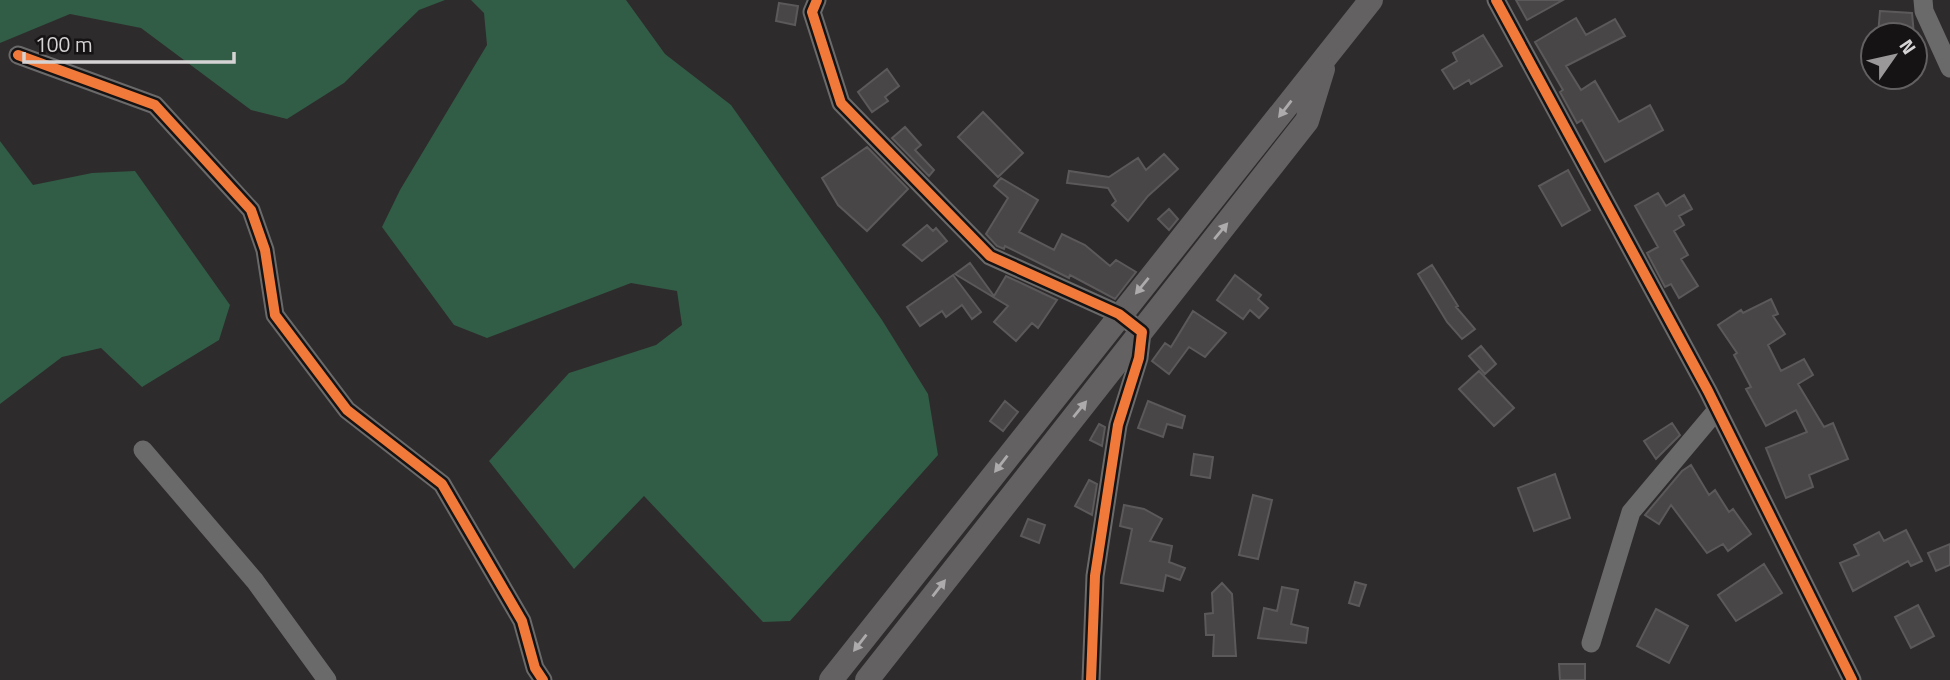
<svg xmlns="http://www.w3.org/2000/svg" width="1950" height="680" font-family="'Titillium Web',sans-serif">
<rect width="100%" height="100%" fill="#2e2b2c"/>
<!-- forest -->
<path fill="#315c45" d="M0,0H445L419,10L344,83L287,119L251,110L141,28L70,14L0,43Z
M471,0H626L665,54L731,105L882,320L928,394L938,455L790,621L763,622L644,496L574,569L489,461L569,373L656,345L682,325L677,291L631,283L487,338L454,325L382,227L400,190L487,45L484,13Z
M0,141L33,185L92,173L135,171L230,305L219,340L142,387L101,348L62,357L0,404Z"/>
<!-- building -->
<path fill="#494647" stroke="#5c595a" stroke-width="2" d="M1516,0H1563L1527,20Z
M779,3L798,6L795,25L776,21Z
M1880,11L1912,13L1914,35H1878Z
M1576,18L1586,35L1615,19L1625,36L1566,66L1581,90L1595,81L1619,122L1650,105L1663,130L1605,162L1582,120L1577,123L1560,92L1563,90L1535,42Z
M1483,35L1502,66L1471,84L1469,80L1454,89L1442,70L1457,61L1453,53Z
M887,69L899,86L885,97L888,101L872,112L858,92Z
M983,112L1023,153L998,177L958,137Z
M905,127L921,145L915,150L934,170L929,176L892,138Z
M867,147L908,189L867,231L838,205L822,178Z
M1164,154L1178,169L1148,196L1128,221L1112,205L1116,201L1108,188L1067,183L1069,171L1109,177L1138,158L1146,170Z
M1568,170L1590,210L1562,226L1539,186Z
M1001,178L1038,200L1019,232L1054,250L1062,234L1085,245L1110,266L1116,260L1136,272L1115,299L1070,275L1069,278L1005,246L1004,249L997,246L986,234L1008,198L994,186Z
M1658,193L1666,206L1684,195L1692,209L1679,216L1684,225L1674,231L1688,255L1681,259L1698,286L1679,298L1671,284L1665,287L1647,253L1658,247L1635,206Z
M1169,209L1178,219L1169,230L1158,219Z
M927,225L933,231L936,228L947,241L922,261L903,245Z
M970,263L994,296L1006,276L1057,300L1038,328L1032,323L1016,341L994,322L1008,306L955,274Z
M1432,265L1458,306L1456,307L1475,329L1462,339L1447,322L1418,274Z
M953,275L981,312L972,319L962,305L946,317L942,311L920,326L907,307Z
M1235,275L1261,295L1258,299L1268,308L1259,318L1250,310L1243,319L1217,300Z
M1771,299L1778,314L1773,316L1785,334L1768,345L1781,371L1804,359L1813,375L1798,384L1824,427L1833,423L1848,459L1809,475L1813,487L1786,498L1766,448L1807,432L1796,410L1766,426L1746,389L1751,387L1734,355L1737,353L1718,325L1741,310L1743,313Z
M1193,311L1226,333L1205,357L1189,347L1169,374L1152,361L1165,343L1171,347Z
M1481,346L1496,364L1485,374L1469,356Z
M1479,371L1514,408L1494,426L1459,389Z
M1005,401L1018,412L1003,431L990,421Z
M1148,401L1185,416L1182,428L1167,424L1163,437L1138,428Z
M1672,423L1680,435L1656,459L1644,441Z
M1099,424L1105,427L1102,446L1090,440Z
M1194,454L1213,457L1210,478L1191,475Z
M1691,465L1709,495L1715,490L1729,512L1733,509L1751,534L1728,551L1723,544L1707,553L1671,505L1659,524L1645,515L1682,471Z
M1555,474L1570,518L1534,531L1518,488Z
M1089,480L1097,484L1092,515L1075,506Z
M1253,495L1272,500L1258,559L1239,555Z
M1124,505L1144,509L1162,519L1150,541L1172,546L1169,562L1185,568L1180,580L1166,575L1163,591L1121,583L1132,529L1120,526Z
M1028,519L1045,525L1039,543L1021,536Z
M1906,530L1922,561L1911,566L1908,561L1853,591L1840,563L1859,555L1854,545L1879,532L1884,541Z
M1950,544V565L1936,571L1928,553Z
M1764,564L1782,593L1736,621L1718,595Z
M1355,582L1366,585L1359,606L1349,603Z
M1222,583L1232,594L1236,656H1213L1214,635H1206L1205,614L1213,613L1212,593Z
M1282,587L1298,590L1291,624L1308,628L1306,643L1258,638L1264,608L1277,611Z
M1918,605L1934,636L1911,648L1895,617Z
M1656,609L1688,626L1669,663L1637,646Z
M1559,664H1585V680H1560Z"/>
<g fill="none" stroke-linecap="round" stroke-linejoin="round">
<!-- minor -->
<path stroke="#6b6a6a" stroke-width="19" d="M817,0L812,12L841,103L990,256L1119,314L1142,332L1139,358L1118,425L1095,576L1091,680
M1496,0L1708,391L1852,680
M1923,0L1924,11L1950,68
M18,55L155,105L251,210L265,250L275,315L347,410L442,484L522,621L535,668L543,680
M143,450L255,581L327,680
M1591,643L1631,512L1716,411"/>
<!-- major -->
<path stroke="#646162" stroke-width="24" d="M831,680L1371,0
M867,680L1307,121L1323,69"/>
<!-- cycleway casing -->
<g stroke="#151314" stroke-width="15">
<path id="cycleway" d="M817,0L812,12L841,103L990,256L1119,314L1142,332L1139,358L1118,425L1095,576L1091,680
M1496,0L1708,391L1852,680
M18,55L155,105L251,210L265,250L275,315L347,410L442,484L522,621L535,668L543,680"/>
</g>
<!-- cycleway -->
<use href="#cycleway" stroke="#f17a3a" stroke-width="10"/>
</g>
<!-- one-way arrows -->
<defs><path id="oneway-solid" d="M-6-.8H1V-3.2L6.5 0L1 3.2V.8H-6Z" transform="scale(1.75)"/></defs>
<g fill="#aeabac">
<use href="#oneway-solid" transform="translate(1285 109) rotate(128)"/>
<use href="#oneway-solid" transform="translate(1221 231) rotate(-50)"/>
<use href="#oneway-solid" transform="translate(1142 286) rotate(129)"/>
<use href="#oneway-solid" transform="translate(1080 409) rotate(-51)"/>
<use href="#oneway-solid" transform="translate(1001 464) rotate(128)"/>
<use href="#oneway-solid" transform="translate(939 588) rotate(-52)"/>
<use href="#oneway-solid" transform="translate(860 643) rotate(128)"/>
</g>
<!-- north arrow -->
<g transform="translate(1894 56) rotate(56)"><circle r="33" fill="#151314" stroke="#626061" stroke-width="2"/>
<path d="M0-5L12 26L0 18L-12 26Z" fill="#9b9899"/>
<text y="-10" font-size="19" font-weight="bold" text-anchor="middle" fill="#d6d3d4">N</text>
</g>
<!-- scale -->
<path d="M24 52v10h210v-10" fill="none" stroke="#d6d3d4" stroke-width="3.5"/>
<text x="35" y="52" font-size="21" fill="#d6d3d4" stroke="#151314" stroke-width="5" paint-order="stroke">100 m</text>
</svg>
